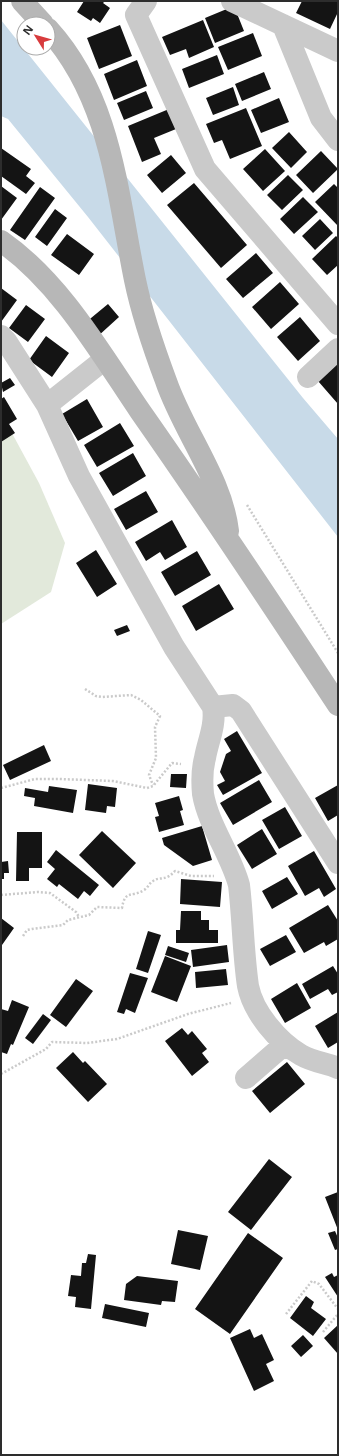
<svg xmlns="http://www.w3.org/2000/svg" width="339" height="1456" font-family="'Open Sans',sans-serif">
<rect width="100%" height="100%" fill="#fff"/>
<!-- green -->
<path fill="#e2e9db" d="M1,413L39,483L65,543L51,592L1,624Z"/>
<!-- water -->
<path fill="#c8dae8" d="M1,20L303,398L338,439V537L88,217L8,119L1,116Z"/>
<!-- building -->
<path fill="#141414" d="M84,1H105L103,3L110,8L100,23L93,18L91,21L77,12Z
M302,1H338V12L330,29L296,13Z
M234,6L244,31L215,43L205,18Z
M203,20L214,47L189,58L186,49L170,55L162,37Z
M120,25L132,56L99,69L87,38Z
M253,33L262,56L228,70L218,47Z
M217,55L224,74L189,88L182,69Z
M137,60L147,86L114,100L104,74Z
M264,72L271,89L242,101L235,84Z
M233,87L239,105L213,115L206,98Z
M146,91L153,108L124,120L117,103Z
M279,98L289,122L261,133L251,110Z
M246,108L262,146L230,159L222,140L214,143L206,124Z
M169,109L176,129L154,138L161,154L142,162L128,126Z
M289,132L307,152L291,168L272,148Z
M1,148L31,169L26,176L35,183L26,194L1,176Z
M265,149L285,171L263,191L243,169Z
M321,151L338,169L313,193L296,175Z
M171,155L186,173L162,193L147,175Z
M288,175L303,190L282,210L267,195Z
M194,183L247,245L221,268L167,205Z
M334,184L338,188V226L315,202Z
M1,186L17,198L1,220Z
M40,187L55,198L25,240L10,230Z
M303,197L318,212L294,234L280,219Z
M55,209L67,218L47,246L35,237Z
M320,219L333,233L315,250L302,236Z
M67,234L94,254L79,275L51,255Z
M336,236L338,238V265L327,275L312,259Z
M256,253L273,273L243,298L226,279Z
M280,282L299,304L271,329L252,307Z
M1,288L17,300L1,322Z
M108,304L119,317L97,337L85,323Z
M26,305L45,319L28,342L9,328Z
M300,317L320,341L298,361L277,337Z
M46,336L69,353L52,377L29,360Z
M338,363V404L318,381Z
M10,378L15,385L3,392L1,383Z
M4,397L17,419L9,424L15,433L1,442V399Z
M87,399L103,427L78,441L62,414Z
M120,423L134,446L97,467L84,445Z
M133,453L146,476L113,496L99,473Z
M146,491L158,512L126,530L114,509Z
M172,520L187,547L165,560L160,552L146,561L135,542Z
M96,550L117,584L97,597L76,563Z
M197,551L211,575L175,596L161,572Z
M219,584L234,609L196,631L182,606Z
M127,625L130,631L117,636L114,630Z
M237,731L262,773L223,795L217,785L225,781L220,772L226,754L231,751L224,739Z
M44,745L51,761L10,780L3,765Z
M171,774H187L186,788L170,787Z
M259,780L272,802L233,825L220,803Z
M88,784L117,788L115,807L107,806L106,813L85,810Z
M338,785V815L328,821L315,798Z
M49,786L77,790L73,813L34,806L35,798L24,796L25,788L48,792Z
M179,796L183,810L180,811L184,825L159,832L155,817L159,816L155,803Z
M285,807L302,836L279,849L262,820Z
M202,826L212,860L193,866L164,845L162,838Z
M262,829L277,854L252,869L237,845Z
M102,831L136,863L113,888L79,855Z
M17,832H42V868H29V881H16Z
M56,850L99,885L90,896L84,891L78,899L59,884L57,887L47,879L55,869L47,862Z
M314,851L336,889L324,897L319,888L305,896L288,866Z
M8,861L9,873H4V879H1V862Z
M287,877L298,894L272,909L262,891Z
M181,879L222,882L220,907L180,904Z
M328,905L338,921V939L326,946L324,942L304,953L289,928Z
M181,911H201V920H209V930H218V943H176V930H180Z
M1,918L14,928L2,945L1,944Z
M148,931L161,935L148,973L136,969Z
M286,935L296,952L270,966L260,949Z
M227,945L229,962L193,967L191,950Z
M168,946L189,953L186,962L165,955Z
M165,956L191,966L177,1002L151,992Z
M333,966L338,974V992L332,995L328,989L310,999L302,984Z
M226,969L228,985L196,988L195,972Z
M130,973L148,978L135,1013L126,1009L124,1014L117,1012Z
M76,979L93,991L66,1027L50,1015Z
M297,983L311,1008L285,1023L271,999Z
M12,1000L29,1007L13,1045L11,1044L7,1054L1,1052V1009L8,1011Z
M338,1012V1042L328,1048L315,1026Z
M43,1014L51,1020L33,1044L25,1038Z
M182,1028L188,1035L192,1031L207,1049L202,1053L209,1062L192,1076L165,1041Z
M73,1052L83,1063L85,1061L107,1084L88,1102L56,1068Z
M287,1062L305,1084L270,1113L252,1091Z
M269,1159L292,1177L251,1230L228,1212Z
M338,1192V1230L325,1197Z
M178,1230L208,1236L200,1270L171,1264Z
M335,1231L338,1238V1249L335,1250L328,1233Z
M248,1233L283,1258L230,1334L195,1309Z
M88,1254L96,1255L91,1309L75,1307L76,1297L68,1296L71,1275L81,1276L82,1263H86Z
M332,1273L334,1277L338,1275V1297L325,1277Z
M137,1276L178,1281L175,1302L162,1301L161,1305L124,1300L126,1284Z
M306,1296L314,1302L311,1308L326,1319L313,1336L290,1318Z
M105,1304L149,1313L146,1327L102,1318Z
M338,1325V1354L324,1338Z
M250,1329L254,1338L262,1334L274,1360L266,1364L274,1381L254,1391L230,1338Z
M303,1335L313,1346L301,1357L291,1346Z"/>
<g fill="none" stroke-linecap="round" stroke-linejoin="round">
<!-- path -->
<path stroke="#cacaca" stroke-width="2.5" stroke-dasharray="2 2" stroke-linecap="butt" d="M247,505L338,653
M85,689L96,696L102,697L131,695L141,700L160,716L155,727L156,758L149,775L153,785
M1,788L35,779H59L113,781L147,788L153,786L172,763L181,764
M1,895L38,892L50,893L76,912L79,917
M23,936L27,930L32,929L63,925L68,920L89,915L97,907L122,908C125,889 132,898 144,890C148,888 149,883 153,881C160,876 165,882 175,871L191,876H214
M1,1074L46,1049L52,1042L87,1043L117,1039L188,1014L231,1003
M286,1314L312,1281L319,1284L338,1309
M323,1332L338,1314"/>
<!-- street -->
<path stroke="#cacaca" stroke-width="22" d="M146,1L136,15L205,169L338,324
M232,1L338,51
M283,25L321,118L338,140
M1,336L6,341L47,405L79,476L174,647L213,707C216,725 208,741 205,758C202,769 202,783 203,794C208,824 231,855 239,885C243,918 243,952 248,986C253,1012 278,1042 301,1055C313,1062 326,1063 338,1068
M308,377L338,349
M47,405L105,359
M213,707L233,705L241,711L338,863
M246,1078L285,1044"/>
<!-- secondary -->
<path stroke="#b7b7b7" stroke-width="22" d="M22,1L43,24
M48,29C111,98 117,192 135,280C142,314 154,349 166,381C183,431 222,479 228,531
M1,241C60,282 100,352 140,411C208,508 273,606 338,705"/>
</g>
<!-- border -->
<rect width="339" height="1456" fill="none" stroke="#2d2d2d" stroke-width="4"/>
<!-- north arrow -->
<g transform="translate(36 36) rotate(307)"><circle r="19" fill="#ffffff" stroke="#ababab"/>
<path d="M0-3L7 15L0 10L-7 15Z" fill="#d83b3d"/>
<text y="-6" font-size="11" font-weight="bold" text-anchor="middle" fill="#2d2d2d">N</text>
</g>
</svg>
